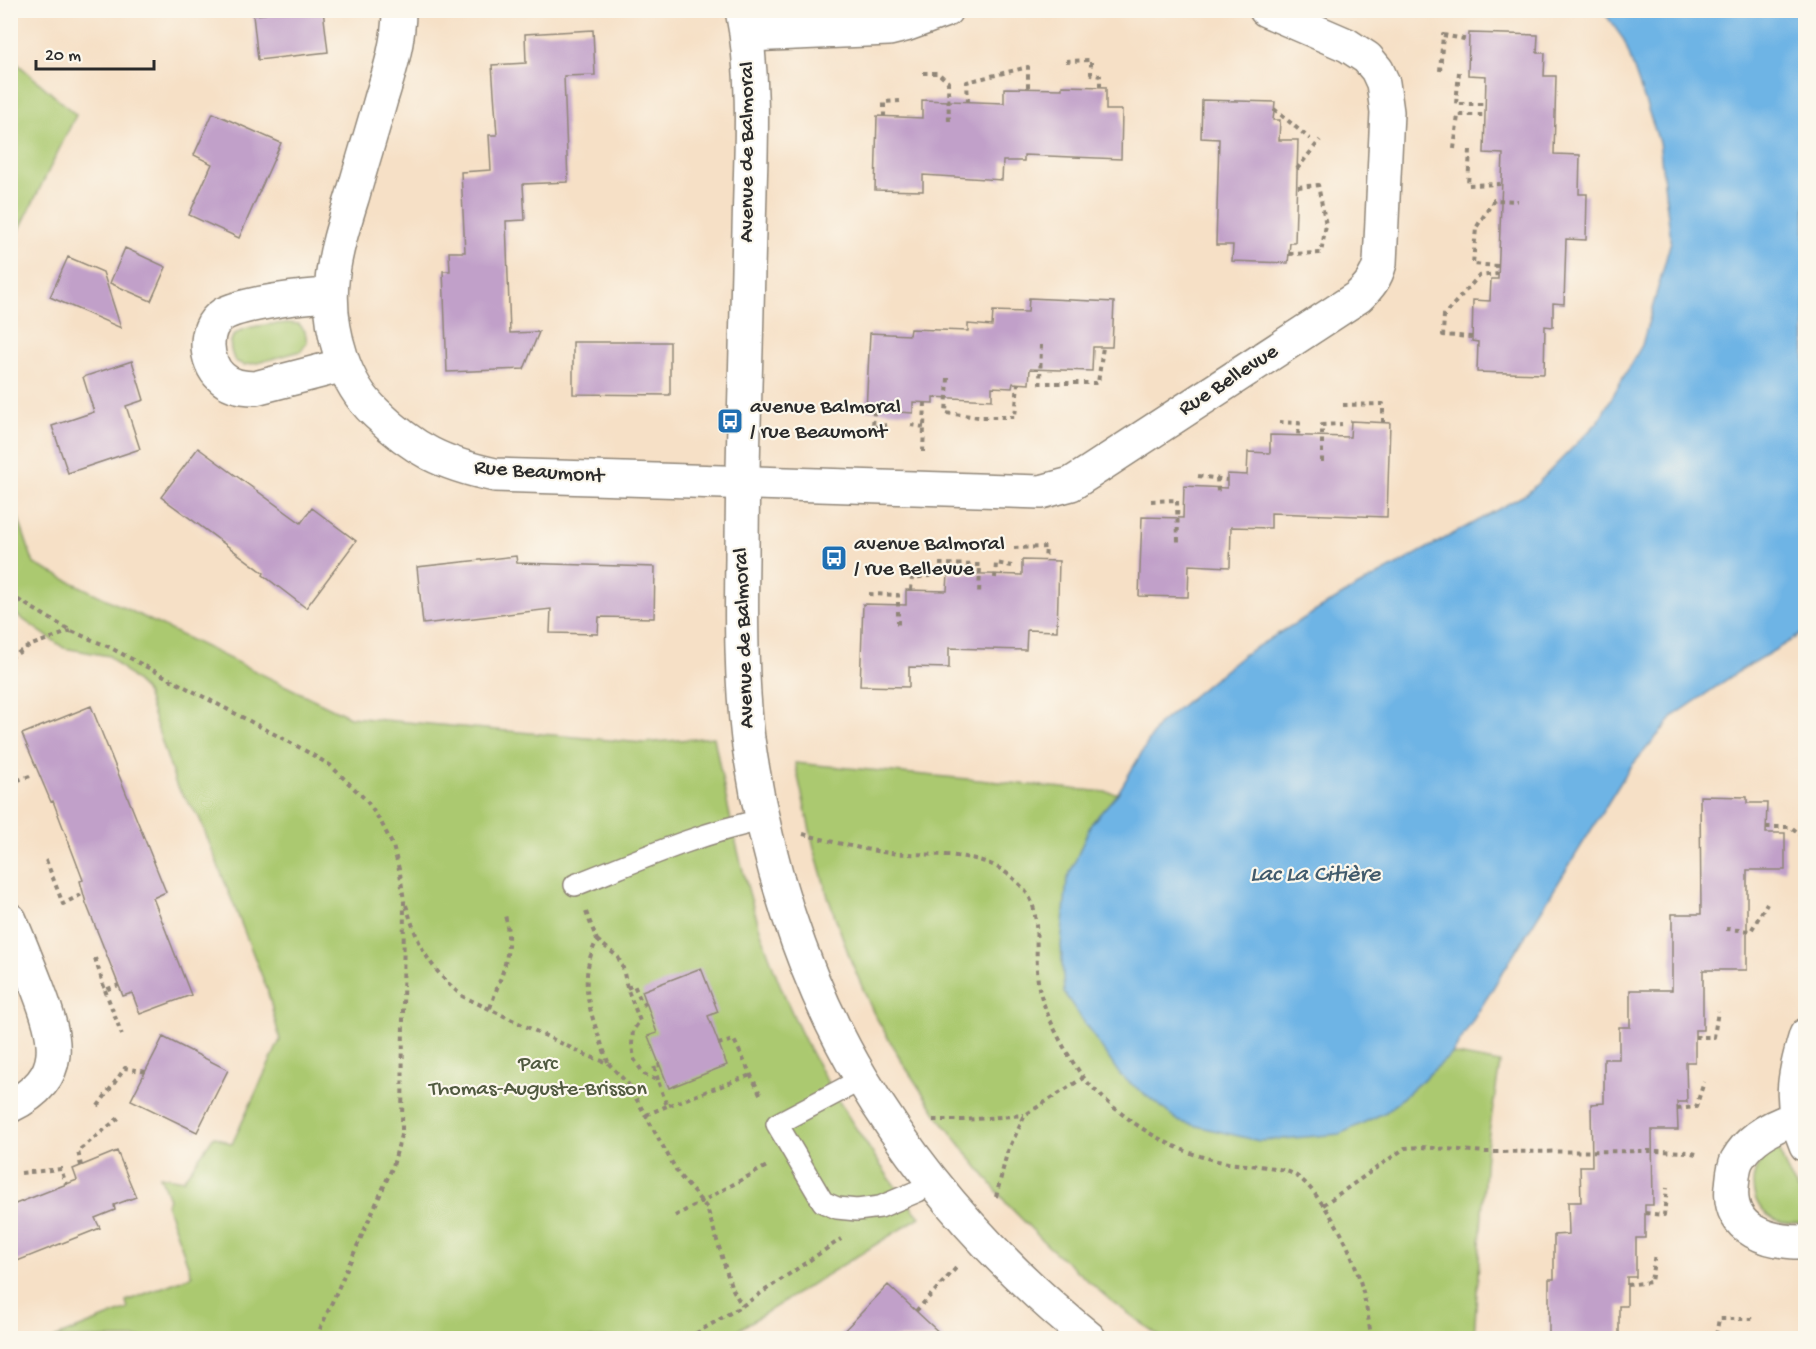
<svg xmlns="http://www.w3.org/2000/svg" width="1816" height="1349" font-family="'Gochi Hand',sans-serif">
<rect width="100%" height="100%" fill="#fbf7ec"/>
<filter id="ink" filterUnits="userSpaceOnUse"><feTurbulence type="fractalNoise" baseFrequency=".0167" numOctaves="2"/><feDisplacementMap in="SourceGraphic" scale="12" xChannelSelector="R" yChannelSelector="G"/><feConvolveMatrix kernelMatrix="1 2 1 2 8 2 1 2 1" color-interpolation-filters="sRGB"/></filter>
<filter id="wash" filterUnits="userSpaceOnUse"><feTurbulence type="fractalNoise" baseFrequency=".008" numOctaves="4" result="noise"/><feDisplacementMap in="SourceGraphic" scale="24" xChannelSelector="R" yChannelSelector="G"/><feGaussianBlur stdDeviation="1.35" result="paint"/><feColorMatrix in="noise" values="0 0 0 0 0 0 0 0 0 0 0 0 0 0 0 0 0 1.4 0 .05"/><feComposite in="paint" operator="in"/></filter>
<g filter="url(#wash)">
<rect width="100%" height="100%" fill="#f6e0c6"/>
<!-- green -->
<path fill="#abc970" stroke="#6b7a4e" stroke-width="1.5" d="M11,58L76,115L11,247Z
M287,323L299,324L305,331L307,342L301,351L257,363L244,365L235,361C216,323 262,326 287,323Z
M10,494L34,564L350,717L643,743L714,737C732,833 753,928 794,1017C812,1058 836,1098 861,1136C880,1164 897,1192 920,1217L725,1338H54L128,1309L126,1301L192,1276L166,1204L169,1199L160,1176L183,1180L214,1136L232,1144L280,1040L267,989L199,817L176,785L145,690L109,656L64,648L11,611Z
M795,763L1118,793L1091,824L1386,1112L1452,1054L1500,1063L1486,1152L1474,1338H1162L1110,1300L1048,1246L1007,1204L937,1115L904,1065L873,1012L851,961L828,897L814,848Z
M1772,1148H1776L1779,1151L1789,1175L1805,1201V1222C1757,1232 1734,1179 1772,1148Z"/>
<!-- water -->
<path fill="#6eb4e5" stroke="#4c7088" stroke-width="1.5" d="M1603,11H1805V632L1738,672L1675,715L1629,769L1452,1054L1386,1112L1340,1134L1259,1141L1180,1122L1120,1075L1064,993L1061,945L1067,880L1091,824L1118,793L1158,725L1243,655L1351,590L1528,493L1597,423L1642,345L1671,241L1659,142L1624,40Z"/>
<g id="blocks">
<!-- building -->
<path fill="#c1a0c9" d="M264,10H323L328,52L258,60L253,15L265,14Z
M593,30L595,75L564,76L568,182L523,184L525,220L506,221L510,333L539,332L524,369L447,372L443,271H450L449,252H465L461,172L491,170L489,135H497L492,65L526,63L525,34Z
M1469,33L1538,35L1537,53H1545L1544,76H1556L1554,154L1580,155L1579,194H1587L1586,240L1566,239L1564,304L1553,303V327L1545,326L1544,374L1477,372L1478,342L1472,341L1473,300L1490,301L1491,279H1498L1503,154L1484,153L1486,76L1468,75Z
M1062,86L1106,87V110H1122L1121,159L1024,155V161H1003L1002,180L923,175V191L875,190L877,116L922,118V100L1004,103V88L1062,89Z
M1202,100L1275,102L1273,120H1280L1279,140H1298L1295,243H1290L1288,263L1232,261L1233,245H1216L1219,139L1201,138Z
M213,113L281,143L239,238L189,215L212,164L194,155Z
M125,248L166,267L151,301L110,283Z
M68,257L103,272L121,328L50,297Z
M1029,298L1114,302L1112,347H1093L1092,371L1030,369L1029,384L1013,383L1012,388L992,387V400L933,397V403L913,402V413L866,410L870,333L909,335L910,329L968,331V324L992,326L993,311L1028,312Z
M573,342H670V395L573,394Z
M132,361L144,400L126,406L140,449L68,473L52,426L94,412L83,377Z
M1351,421L1390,423L1387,517L1271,513V528L1231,527L1230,567L1189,565L1188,597L1139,596L1142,517L1183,518L1184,486L1227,488V474L1247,475L1248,452L1270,453V435L1350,437Z
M198,448L301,523L312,508L356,541L306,608L263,575L264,573L161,497Z
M516,556L517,563L655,567L654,618L599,617L598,634L550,633L551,609L423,624L417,567Z
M1022,560L1059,561L1057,631L1027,630L1026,650L949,648V668L909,667V687L860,686L863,604L906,605V590L947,591L948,573L1022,575Z
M91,706L166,892L153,898L191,995L140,1014L132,993L123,996L86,903L80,881L83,880L53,801L51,802L22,734Z
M1700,796L1747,797V803H1767L1766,833H1785V870H1747V970H1703V1030H1695V1062H1686L1687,1102H1677L1678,1130H1652L1653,1205H1645V1238H1636V1277H1627V1306H1619V1338H1549V1279H1554V1235L1569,1234L1568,1202H1581L1580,1166H1592L1591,1104L1604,1103V1059H1619V1027H1630V990H1672V914H1701Z
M701,968L718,1012L708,1016L727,1065L669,1088L648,1036L657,1033L642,991Z
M163,1037L228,1070L197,1132L131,1100Z
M117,1151L136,1197L114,1205L115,1210L95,1218L100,1228L10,1264V1206L77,1180L73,1169Z
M888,1285L916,1311L945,1338H837Z"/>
</g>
</g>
<g filter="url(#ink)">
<use href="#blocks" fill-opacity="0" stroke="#908678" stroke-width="1.5"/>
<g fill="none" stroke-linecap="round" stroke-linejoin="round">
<!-- service casing -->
<g stroke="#908678" stroke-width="24">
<path id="service" d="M575,885C637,861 698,833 763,820
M862,1079L777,1124L823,1202L837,1208L857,1210L880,1207L918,1191L932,1180"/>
</g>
<!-- minor casing -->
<g stroke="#908678" stroke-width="36">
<path id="minor" d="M399,10C399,42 390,70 381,99C372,131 362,163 353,195C335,253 321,295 341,356C348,378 359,397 376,413C414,450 443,464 495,475L1041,492L1071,484L1090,472L1358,297C1369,287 1376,278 1380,263L1387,112L1383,83L1377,70L1367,58L1347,45L1266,10
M747,35L889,29L905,25L946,10
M331,295C306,296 242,303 222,315C202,328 205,363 221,377C230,386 243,388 255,388L344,365
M10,920C20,943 29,966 38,989C57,1039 68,1078 10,1106
M1806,1035C1793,1077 1788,1103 1806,1145
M1797,1118C1774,1125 1750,1137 1737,1160C1733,1168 1733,1178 1732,1187C1727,1231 1770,1243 1806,1242"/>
</g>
<!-- tertiary casing -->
<g stroke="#908678" stroke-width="36">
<path id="tertiary" d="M742,10C754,69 752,131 750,190C749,243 747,296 746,349C744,419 742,489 742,558C741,619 741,679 748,739C764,854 802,979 862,1079C921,1178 1000,1266 1089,1338"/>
</g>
<!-- path -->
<path stroke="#908678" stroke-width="4" stroke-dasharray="4.5 4.5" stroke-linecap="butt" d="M1066,61L1091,60V74L1100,76V87
M1440,71L1443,35L1469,40
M1459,72L1456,104H1485
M923,73H938L948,82L949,123
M968,102L967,82L1028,67V89
M1274,109L1310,139
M884,117V102L900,101
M1454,149L1458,115H1485
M1470,150L1468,185L1502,184
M1297,169L1320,140
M1289,254L1321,253L1326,225L1318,185L1297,187
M1498,266L1473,264L1476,228L1494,200L1518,201
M1472,337L1443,335L1444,315L1479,276L1498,274
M1041,345L1040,383H1098L1103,347
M948,378L946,413L979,417H1015L1018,383
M1343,405L1383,404V422
M874,411L873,427L887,425
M1279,422L1299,423L1298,436
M911,425L924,427
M923,452L925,402
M1322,462V425L1342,424
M1198,476L1227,480
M1217,478L1218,493
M1151,501L1177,500L1178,542
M1014,548L1046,547L1045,560
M939,564L980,565L979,596
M995,578L996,563L1012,566
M911,590L912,578L938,575
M869,594L898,595V628
M10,595L71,631L107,646L297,746L330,765L366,800L381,822L393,846L400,873L404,901L402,1131L393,1166L316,1338
M10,658L29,646L71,631
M10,763L18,780L33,775
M1766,827H1791L1806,839
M803,834C829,841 856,848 882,852C924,858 974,847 1009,875C1018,882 1028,892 1032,903C1040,924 1034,963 1039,988C1045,1016 1072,1067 1092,1087C1129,1125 1176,1154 1228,1163C1247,1166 1278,1165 1295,1175C1305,1181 1313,1191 1320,1201C1352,1242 1365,1287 1371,1338
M46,860L63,904L84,893
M406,905C419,948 428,966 462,996L588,1056L608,1063L628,1084L679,1175L707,1208L731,1286L742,1306
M586,912L597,940C575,984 593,1019 608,1062
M1726,929L1751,931L1767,903
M597,940L618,957L623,968L627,988L640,1021L633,1030L632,1045L634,1059L644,1074L658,1081L667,1106L751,1075
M95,958L105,990L119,985
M627,988L634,985L640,999L648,1009
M105,990L122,1035
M490,1008C502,972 514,953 505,915
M1695,1037H1714L1718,1011
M718,1044L734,1040L762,1098
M658,1080L654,1066L660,1065
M98,1106L125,1068L146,1072
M1677,1109L1696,1107L1704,1082
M646,1115L667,1106
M933,1120H963L1024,1115
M81,1166L78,1151L120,1117
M21,1173L61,1169L66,1184
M996,1197L1007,1153L1025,1115L1083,1078
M1323,1205L1405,1148L1421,1147L1486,1152L1655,1151L1688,1152L1700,1155
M1645,1213L1664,1215L1667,1188
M675,1216L767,1166
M1627,1285L1651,1282L1655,1253
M916,1311L958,1266
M1716,1335L1719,1319H1754
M688,1338L742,1306L841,1239"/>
<!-- service -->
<use href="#service" stroke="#fff" stroke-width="21"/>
<!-- minor -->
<use href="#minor" stroke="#fff" stroke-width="33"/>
<!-- tertiary -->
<use href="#tertiary" stroke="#fff" stroke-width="33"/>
</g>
</g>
<!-- icons -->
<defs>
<g id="bus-square" transform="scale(1.35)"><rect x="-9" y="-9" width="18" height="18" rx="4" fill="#1f6fb2" stroke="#fbf7ec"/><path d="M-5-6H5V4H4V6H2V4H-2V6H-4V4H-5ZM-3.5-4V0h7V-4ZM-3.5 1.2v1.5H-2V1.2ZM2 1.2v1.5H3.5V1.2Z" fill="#fff"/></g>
</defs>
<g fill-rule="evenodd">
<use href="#bus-square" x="730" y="421"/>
<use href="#bus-square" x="834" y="558"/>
</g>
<g text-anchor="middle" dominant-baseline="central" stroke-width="4.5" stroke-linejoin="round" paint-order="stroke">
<!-- street labels -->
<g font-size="22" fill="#2b2b2b" stroke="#fbf7ec">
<text transform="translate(748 152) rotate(-90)">Avenue de Balmoral</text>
<text transform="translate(1229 381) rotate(-33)">Rue Bellevue</text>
<text transform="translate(539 473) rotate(4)">Rue Beaumont</text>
<text transform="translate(745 638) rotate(-92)">Avenue de Balmoral</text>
</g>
<!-- poi labels -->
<g font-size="22" fill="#2b2b2b" stroke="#fbf7ec" text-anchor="start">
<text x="750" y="408">avenue Balmoral<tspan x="750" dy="25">/ rue Beaumont</tspan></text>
<text x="854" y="545">avenue Balmoral<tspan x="854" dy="25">/ rue Bellevue</tspan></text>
</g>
<!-- park labels -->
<g font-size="22" fill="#515a40" stroke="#fbf7ec">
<text x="538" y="1065">Parc<tspan x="538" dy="25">Thomas-Auguste-Brisson</tspan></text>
</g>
<!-- water labels -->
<g font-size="24" font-style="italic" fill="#425b6c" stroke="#fbf7ec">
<text x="1315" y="875">Lac La Citière</text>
</g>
</g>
<!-- margin -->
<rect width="1816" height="1349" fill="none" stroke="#fbf7ec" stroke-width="36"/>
<!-- scale -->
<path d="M36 60v9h118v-9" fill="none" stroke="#2b2b2b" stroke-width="3"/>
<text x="45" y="60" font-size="18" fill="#2b2b2b" stroke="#fbf7ec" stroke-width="4.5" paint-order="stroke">20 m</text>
</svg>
